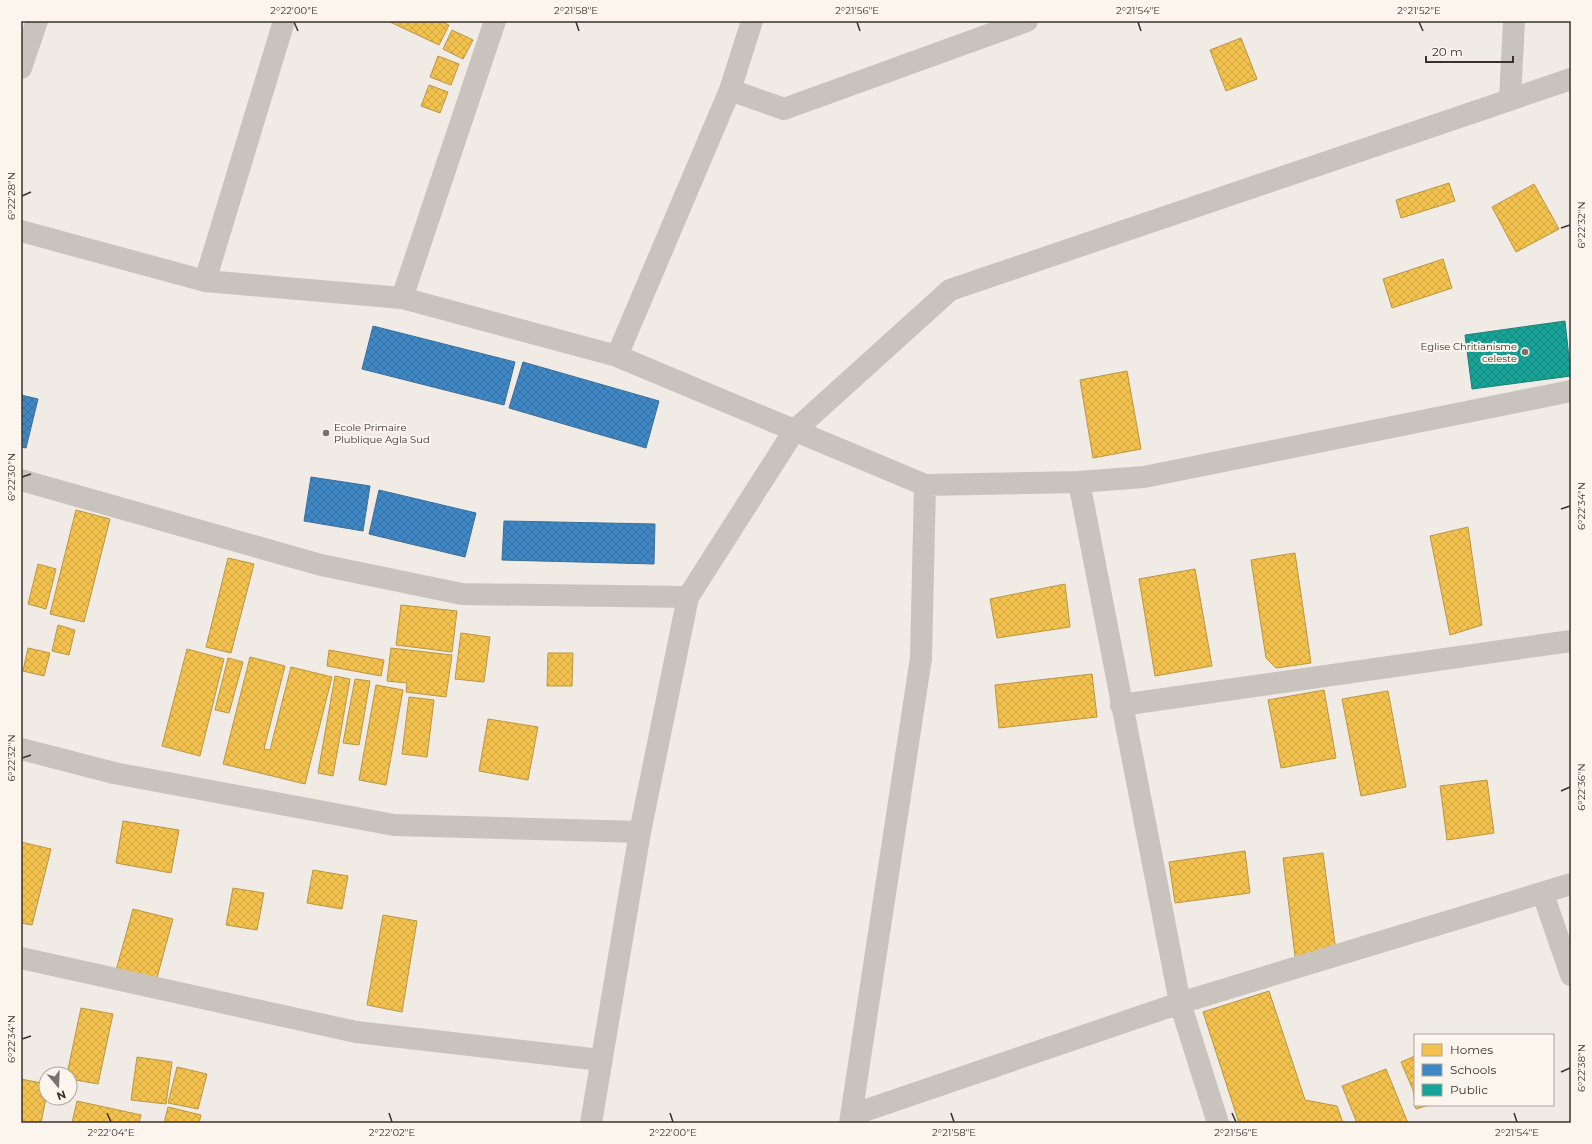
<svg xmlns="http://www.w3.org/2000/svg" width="1592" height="1144" font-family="Montserrat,sans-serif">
<defs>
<pattern id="homes-cross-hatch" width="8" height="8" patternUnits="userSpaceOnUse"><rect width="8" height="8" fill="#f2c14e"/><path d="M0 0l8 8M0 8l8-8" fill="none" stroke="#d0a644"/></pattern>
<pattern id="schools-cross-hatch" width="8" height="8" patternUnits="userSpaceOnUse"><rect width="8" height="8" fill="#3f88c5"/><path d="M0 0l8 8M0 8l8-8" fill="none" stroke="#3670a0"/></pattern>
<pattern id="public-cross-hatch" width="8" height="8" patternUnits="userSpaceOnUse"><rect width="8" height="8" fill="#17a398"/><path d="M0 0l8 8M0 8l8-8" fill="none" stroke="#16857c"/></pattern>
</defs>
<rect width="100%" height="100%" fill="#f0ebe5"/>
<!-- homes -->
<path fill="url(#homes-cross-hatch)" stroke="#bb9644" d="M388,21H440L449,25L439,45Z
M452,30L473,40L463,59L443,49Z
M1241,38L1257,79L1226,91L1210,50Z
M438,56L459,64L451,85L430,77Z
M429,85L448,92L440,113L421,106Z
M1449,183L1455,201L1401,218L1396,200Z
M1534,184L1559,229L1516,252L1492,207Z
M1443,259L1452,288L1392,308L1383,279Z
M1127,371L1141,449L1093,458L1080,380Z
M76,510L110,519L84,622L50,614Z
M1468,527L1482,625L1450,635L1430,536Z
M1295,553L1311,663L1276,668L1266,658L1251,560Z
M228,558L254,564L231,653L206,647Z
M38,564L56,569L46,609L28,604Z
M1195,569L1212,666L1155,676L1139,579Z
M1065,584L1070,627L997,638L990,599Z
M401,605L457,611L452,652L396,645Z
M58,625L75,630L69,655L52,651Z
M461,633L490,637L484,682L455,679Z
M28,648L50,653L44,676L23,671Z
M391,648L452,655L446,697L406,692L407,683L387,681Z
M187,649L224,659L200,756L162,746Z
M329,650L384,660L381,676L327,666Z
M548,653H573L572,686H547Z
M250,657L285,666L264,749L270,750L291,667L332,677L305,784L223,764Z
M228,658L243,662L229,713L215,710Z
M1092,674L1097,717L999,728L995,685Z
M335,676L350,679L333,776L318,773Z
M355,679L370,681L359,745L343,743Z
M376,685L403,690L386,785L359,780Z
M1324,690L1336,758L1281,768L1268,700Z
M1388,691L1406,787L1361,796L1342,699Z
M409,697L434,700L427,757L402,754Z
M488,719L538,727L528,780L479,771Z
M1487,780L1494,833L1447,840L1440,786Z
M123,821L179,830L171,873L116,863Z
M21,842L51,849L32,925L21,923Z
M1245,851L1250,893L1175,903L1169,862Z
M1323,853L1337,959L1296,964L1283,858Z
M313,870L348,876L342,909L307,903Z
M233,888L264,893L257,930L226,925Z
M133,909L173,919L155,985L115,974Z
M383,915L417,921L402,1012L367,1005Z
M1269,991L1305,1100L1337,1106L1343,1123H1239L1203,1012Z
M81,1008L113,1014L98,1084L70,1079V1074H67Z
M1415,1056V1103L1413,1090L1401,1062Z
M137,1057L172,1062L166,1104L131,1100Z
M177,1067L207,1074L198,1109L168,1103Z
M1386,1069L1408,1123H1357L1342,1086Z
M21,1079L46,1084V1098L41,1123H21Z
M77,1101L141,1115L139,1123H72Z
M1415,1105H1429L1416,1109Z
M168,1107L201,1115L199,1123H164Z"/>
<!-- schools -->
<path fill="url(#schools-cross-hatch)" stroke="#3e6e97" d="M373,326L515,362L504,405L362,369Z
M523,362L659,401L646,448L509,408Z
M21,395L38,399L26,448L21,447Z
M311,477L370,486L363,531L304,521Z
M379,490L476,513L465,557L369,534Z
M504,521L655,524L654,564L502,560Z"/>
<!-- public -->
<path fill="url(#public-cross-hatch)" stroke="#228077" d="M1565,321L1571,376L1472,389L1465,335Z"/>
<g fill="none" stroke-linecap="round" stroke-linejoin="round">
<!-- minor -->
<path stroke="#c9c3be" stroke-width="22" d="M21,68L37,21
M730,90L784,109L1027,21
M1510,99L1514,21
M21,231L205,281L402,298L617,356L925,485L921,658L850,1123
M205,281L284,21
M402,298L495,21
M617,356L730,90L752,21
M21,480L321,565L462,594L688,597
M1079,482L1180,1003L1218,1123
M925,485L1079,482L1144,477L1571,391
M1121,705L1571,641
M21,749L114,773L394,825L640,832
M1543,894L1571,975
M21,958L356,1032L601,1060
M852,1115L1180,1003L1571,884"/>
<!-- tertiary -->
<path stroke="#c9c3be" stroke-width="22" d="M591,1123L640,832L688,597L794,431L950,290L1571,79"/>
</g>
<!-- ticks -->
<path fill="none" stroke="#3b302b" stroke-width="1.5" d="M294,22L298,31M576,22L579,31M857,22L860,31M1138,22L1141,31M1419,22L1423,31M22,196L31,192M1561,228L1570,225M22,477L31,474M1561,509L1570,506M22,758L31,755M1561,791L1570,787M22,1039L31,1036M1561,1072L1570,1068M107,1113L111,1122M389,1113L392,1122M670,1113L673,1122M951,1113L954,1122M1232,1113L1236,1122M1514,1113L1517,1122"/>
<!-- markers -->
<g fill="#7a716c" stroke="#fbf5ee" stroke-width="1.5">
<circle cx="1525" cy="352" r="4"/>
<circle cx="326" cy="433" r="4"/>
</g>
<g text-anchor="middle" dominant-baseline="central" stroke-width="4" stroke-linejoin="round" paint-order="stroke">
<!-- poi labels -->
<g font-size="10" fill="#3b302b" stroke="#fbf5ee" text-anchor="end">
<text x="1517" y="346">Eglise Chritianisme<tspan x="1517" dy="12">celeste</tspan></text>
<text x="334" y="427" text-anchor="start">Ecole Primaire<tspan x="334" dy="12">Plublique Agla Sud</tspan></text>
</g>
</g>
<!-- border -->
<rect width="1592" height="1144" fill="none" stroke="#fbf5ee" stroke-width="44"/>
<!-- legend -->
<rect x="1414" y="1034" width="140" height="72" fill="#fbf5ee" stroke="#aea6a0"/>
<rect x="1422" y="1044" width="20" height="12" fill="#f2c14e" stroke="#aea6a0"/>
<text x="1450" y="1054" font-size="12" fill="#3b302b">Homes</text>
<rect x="1422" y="1064" width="20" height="12" fill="#3f88c5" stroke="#aea6a0"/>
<text x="1450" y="1074" font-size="12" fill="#3b302b">Schools</text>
<rect x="1422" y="1084" width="20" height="12" fill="#17a398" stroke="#aea6a0"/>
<text x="1450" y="1094" font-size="12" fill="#3b302b">Public</text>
<!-- north arrow -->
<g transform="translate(58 1086) rotate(161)"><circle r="19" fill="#fbf5ee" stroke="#aea6a0"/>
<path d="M0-3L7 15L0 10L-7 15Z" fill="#7a716c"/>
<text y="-6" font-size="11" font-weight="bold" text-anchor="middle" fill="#3b302b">N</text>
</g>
<!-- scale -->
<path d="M1426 56v6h87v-6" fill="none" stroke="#3b302b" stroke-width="2"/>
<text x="1432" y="56" font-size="12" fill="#3b302b" stroke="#fbf5ee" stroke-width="3" paint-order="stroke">20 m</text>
<rect x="22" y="22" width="1548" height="1100" fill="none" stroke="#3b302b" stroke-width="1.5"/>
<g font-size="10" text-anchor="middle" fill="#3b302b">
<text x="294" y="14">2°22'00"E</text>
<text x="576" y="14">2°21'58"E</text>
<text x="857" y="14">2°21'56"E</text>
<text x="1138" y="14">2°21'54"E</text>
<text x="1419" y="14">2°21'52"E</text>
<text transform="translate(11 196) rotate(-90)" y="4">6°22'28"N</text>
<text transform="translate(1581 225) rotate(-90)" y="4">6°22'32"N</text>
<text transform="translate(11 477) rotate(-90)" y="4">6°22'30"N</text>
<text transform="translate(1581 506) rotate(-90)" y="4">6°22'34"N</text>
<text transform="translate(11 758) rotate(-90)" y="4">6°22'32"N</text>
<text transform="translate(1581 787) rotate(-90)" y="4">6°22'36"N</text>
<text transform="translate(11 1039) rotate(-90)" y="4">6°22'34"N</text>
<text transform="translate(1581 1068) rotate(-90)" y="4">6°22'38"N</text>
<text x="111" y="1136">2°22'04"E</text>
<text x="392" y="1136">2°22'02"E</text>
<text x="673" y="1136">2°22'00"E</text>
<text x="954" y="1136">2°21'58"E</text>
<text x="1236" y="1136">2°21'56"E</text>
<text x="1517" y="1136">2°21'54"E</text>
</g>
</svg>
